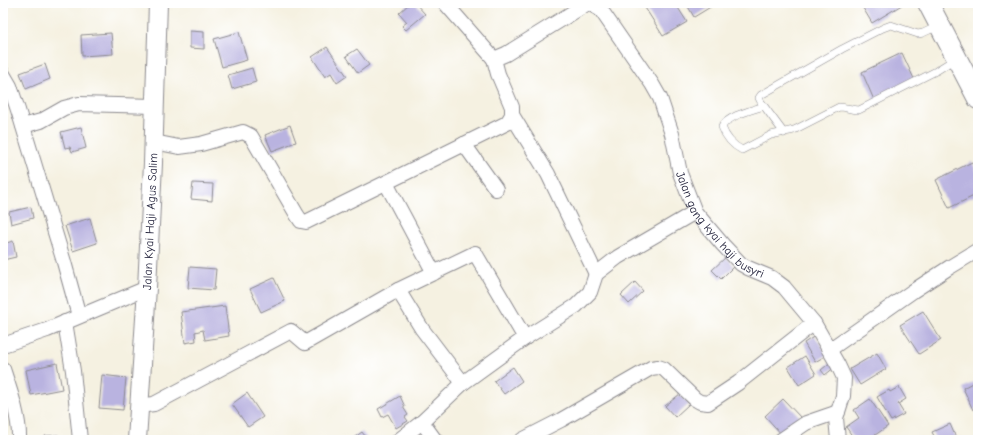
<svg xmlns="http://www.w3.org/2000/svg" width="981" height="443" font-family="'Comic Neue',sans-serif">
<rect width="100%" height="100%" fill="#fff"/>
<filter id="ink" filterUnits="userSpaceOnUse"><feTurbulence type="fractalNoise" baseFrequency=".025" numOctaves="2"/><feDisplacementMap in="SourceGraphic" scale="8" xChannelSelector="R" yChannelSelector="G"/><feConvolveMatrix kernelMatrix="1 2 1 2 8 2 1 2 1" color-interpolation-filters="sRGB"/></filter>
<filter id="wash" filterUnits="userSpaceOnUse"><feTurbulence type="fractalNoise" baseFrequency=".012" numOctaves="4" result="noise"/><feDisplacementMap in="SourceGraphic" scale="16" xChannelSelector="R" yChannelSelector="G"/><feGaussianBlur stdDeviation="0.9" result="paint"/><feColorMatrix in="noise" values="0 0 0 0 0 0 0 0 0 0 0 0 0 0 0 0 0 1.4 0 .05"/><feComposite in="paint" operator="in"/></filter>
<g filter="url(#wash)">
<rect width="100%" height="100%" fill="#f5f1e1"/>
<g id="blocks">
<!-- building -->
<path fill="#b9b3e0" d="M410,3H415L425,14L406,30L402,26L407,22L399,13Z
M642,3H675L687,22L663,36Z
M686,3H717L694,17Z
M860,3H905L872,23Z
M190,31L204,32V49L190,48Z
M239,32L247,60L222,67L214,39Z
M111,33L113,54L82,56L81,35Z
M327,47L347,76L337,83L331,73L325,77L312,57Z
M357,49L369,65L358,73L346,56Z
M902,53L915,81L874,100L862,72Z
M45,64L50,79L26,89L20,73Z
M252,68L256,82L232,89L228,75Z
M290,125L296,142L272,151L265,135Z
M81,127L86,148L72,152L70,147L65,148L61,132Z
M972,162L978,174V194L949,208L936,180Z
M193,183L213,184L212,201L191,199Z
M31,207L33,218L11,224L9,212Z
M90,218L97,243L73,251L65,226Z
M13,241L16,257L3,260V244Z
M726,257L734,266L721,279L712,270Z
M190,267L216,269L214,290L188,288Z
M274,278L285,301L261,312L250,289Z
M635,282L643,291L629,304L621,295Z
M225,306L229,336L205,340L203,330L195,332L196,341L185,343L181,312Z
M923,311L941,340L919,354L900,325Z
M815,336L827,355L815,362L804,343Z
M877,353L886,369L860,385L850,369Z
M805,356L816,374L799,385L788,367Z
M831,362L835,367L825,375L821,370Z
M57,363L62,389L31,395L26,370Z
M513,367L522,381L504,394L494,381Z
M102,375L126,378L123,410L99,408Z
M974,382L978,391V408L973,410L963,388Z
M899,387L906,399L898,404L904,414L891,421L877,397L889,390L890,392Z
M247,393L263,417L248,427L232,404Z
M680,394L689,404L675,417L665,406Z
M400,396L405,407H403L408,415L405,417L408,421L396,428L388,414L382,417L378,409Z
M783,399L802,419L783,436L765,416Z
M870,399L888,426L868,440H855L846,427L859,418L854,410Z
M950,424L957,440H936L932,432Z
M362,432L368,440H353L352,439Z
M58,435L59,440H45V436Z"/>
</g>
</g>
<g filter="url(#ink)">
<use href="#blocks" fill-opacity="0" stroke="#8c8a8e" stroke-width="1"/>
<g fill="none" stroke-linecap="round" stroke-linejoin="round">
<!-- service casing -->
<g stroke="#8c8a8e" stroke-width="8">
<path id="service" d="M764,106C752,110 727,116 722,127C726,138 732,145 742,150L771,135L794,130L839,107C846,107 852,110 859,110L936,71L955,59
M784,133L761,102L759,98L761,95L842,49L883,28L891,25L918,34L923,33L938,26"/>
</g>
<!-- minor casing -->
<g stroke="#8c8a8e" stroke-width="16">
<g id="minor">
<path d="M445,3L494,59"/>
<path id="s1" d="M589,3L601,10L652,84L660,98L672,134L680,173L695,212L723,245L741,264L748,268L772,278L784,287L814,323L838,365L844,378L843,396L836,418L838,440"/>
<path d="M3,74L10,86L18,110L64,262L79,316"/>
<path d="M512,115L548,174L596,274"/>
<path d="M23,126L41,121L64,108L79,104L155,106"/>
<path d="M154,142L179,147L201,144L243,132L251,136L297,215L301,221L306,222L507,123L512,115V107L498,74L494,59L506,54L588,3"/>
<path d="M464,144L496,189"/>
<path d="M386,183L434,273"/>
<path d="M65,322L73,371L80,440"/>
<path d="M3,345L47,330L147,288"/>
<path d="M829,350L913,291L950,267L978,250"/>
<path d="M3,369C10,390 20,418 19,440"/>
<path d="M463,383L422,329L398,290L475,253L525,338"/>
<path d="M139,406L154,404L291,331L305,343L398,290"/>
<path d="M422,422L463,383L525,338L576,306L590,292L596,274L618,257L695,212"/>
<path d="M399,440L422,422L435,440"/>
<path d="M522,440L561,420L651,368L658,367L664,369L695,399L700,402L708,403L738,383L814,323"/>
<path d="M781,440L806,423L838,412"/>
</g>
</g>
<!-- tertiary casing -->
<g stroke="#8c8a8e" stroke-width="20">
<g id="tertiary">
<path id="s2" d="M137,440L147,288L153,163L158,3"/>
</g>
</g>
<!-- secondary casing -->
<g stroke="#8c8a8e" stroke-width="22">
<path id="secondary" d="M928,3L978,99"/>
</g>
<!-- service -->
<use href="#service" stroke="#fff" stroke-width="7"/>
<!-- minor -->
<use href="#minor" stroke="#fff" stroke-width="14"/>
<!-- tertiary -->
<use href="#tertiary" stroke="#fff" stroke-width="18"/>
<!-- secondary -->
<use href="#secondary" stroke="#fff" stroke-width="20"/>
</g>
</g>
<g text-anchor="middle" dominant-baseline="central" stroke-width="4" stroke-linejoin="round" paint-order="stroke">
<!-- street labels -->
<g font-size="12" fill="#22223b" stroke="#fff">
<text stroke="none"><textPath href="#s1" startOffset="265">Jalan gang kyai haji busyri</textPath></text>
<text stroke="none"><textPath href="#s2" startOffset="219">Jalan Kyai Haji Agus Salim</textPath></text>
</g>
</g>
<!-- margin -->
<rect width="981" height="443" fill="none" stroke="#fff" stroke-width="16"/>
</svg>
